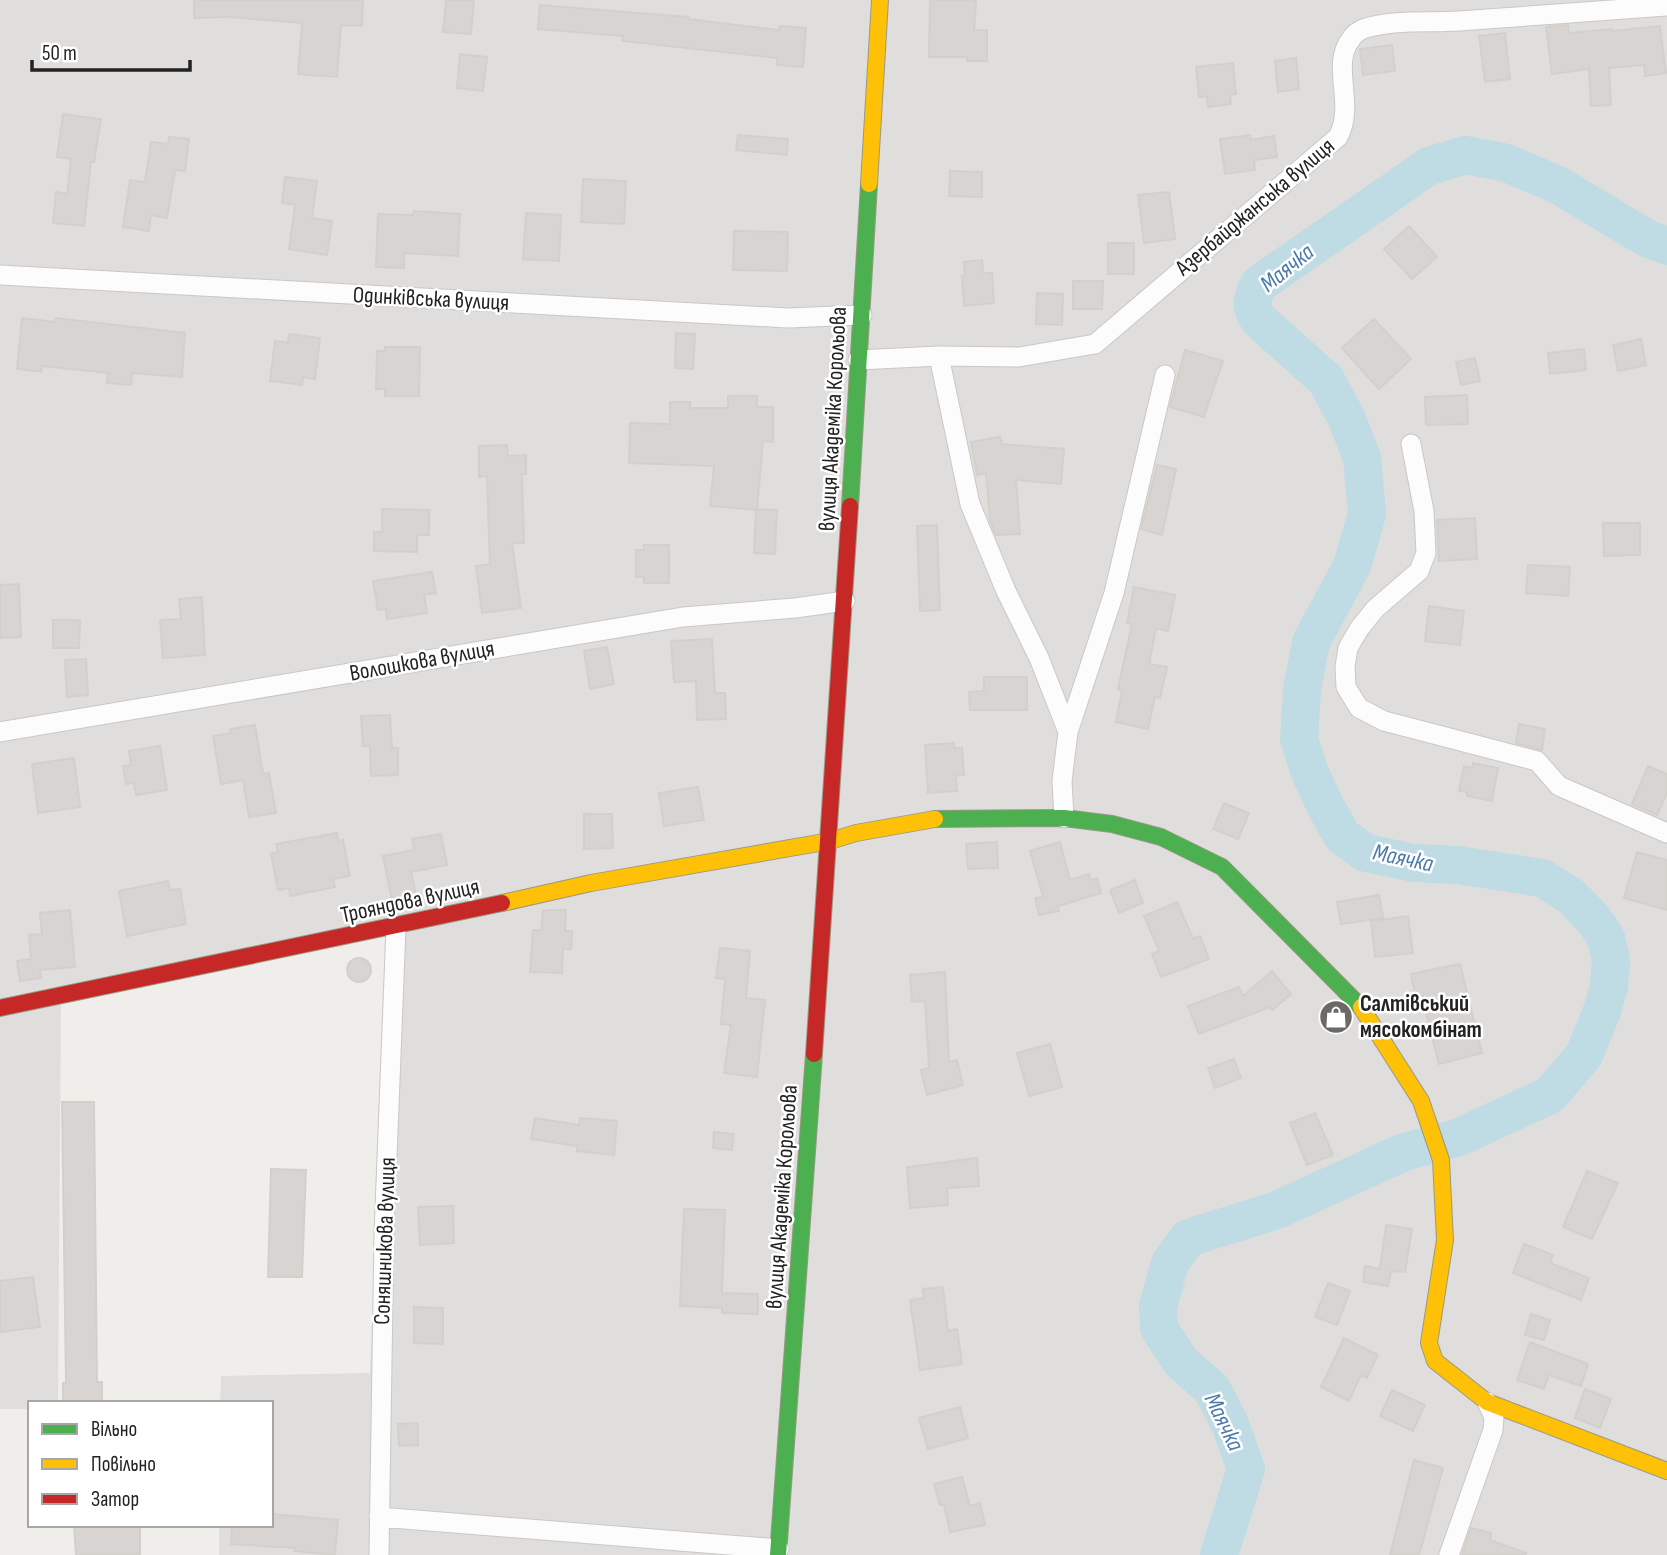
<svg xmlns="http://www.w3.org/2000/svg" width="1667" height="1555" font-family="'Sofia Sans Condensed',sans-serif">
<rect width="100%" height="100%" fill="#f0eeeb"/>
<!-- residential -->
<path fill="#dfdedc" d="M0,0H1667V1555H219V1525H271V1403H220L221,1376L370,1373L388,920L61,994L58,1403H30V1409H0Z"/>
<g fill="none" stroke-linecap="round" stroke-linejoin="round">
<!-- river -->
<path stroke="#bfdbe3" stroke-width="38" d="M1219,1555L1246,1469L1230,1424L1212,1389L1181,1362L1159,1328L1158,1307L1170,1263L1188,1238L1277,1210L1404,1152L1457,1138L1550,1095L1584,1055L1602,1011L1609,986L1611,960L1606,938L1595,921L1571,896L1542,878L1458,865L1414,863L1366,853L1342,836L1326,807L1310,773L1299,739L1302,690L1311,642L1352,566L1367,514L1362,458L1346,417L1326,380L1259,320C1249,306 1252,298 1259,284L1429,166L1465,155L1507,163L1558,185L1648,239L1667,246"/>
</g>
<!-- building -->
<path fill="#d7d4d2" stroke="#d3d0cc" stroke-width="2" d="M194,0H363L362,26L341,25L337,77L298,74L302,23L230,17L194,18Z
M446,0H474L471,34L443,32Z
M930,0H976L974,30H987V61H967V57H929Z
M540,5L688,17V19L779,30L780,26L806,28L803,67L777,65V58L622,41L623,36L538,29Z
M1568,25L1569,33L1612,29L1613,31L1660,26L1666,73L1645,76L1644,65L1609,68L1611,105L1591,106L1589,69L1552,74L1546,27Z
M1505,33L1510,79L1485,82L1479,36Z
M1392,45L1395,71L1363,75L1360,49Z
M460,54L487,57L483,91L457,88Z
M1296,58L1299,89L1278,92L1275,61Z
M1233,63L1236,94L1230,95L1231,104L1208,107L1207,96L1199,97L1196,67Z
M63,114L101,119L94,162H91L84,226L53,223L56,192L67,194L71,159L57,157Z
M738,135L788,139L787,155L736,150Z
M1250,135L1251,140L1274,136L1277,157L1254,160L1255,170L1225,174L1220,139Z
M169,137L189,139L185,171L175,170L167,218L151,215L149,231L123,227L130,180L145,182L151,142L168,144Z
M950,171L982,172V197L949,196Z
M285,177L317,181L312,218L332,221L327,255L289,249L295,205L282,203Z
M583,179L626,181L624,224L581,222Z
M1169,192L1175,239L1144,243L1138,195Z
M414,211L460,214L458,256L404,253V268L376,267L378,214L413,215Z
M526,213L561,215L559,261L523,259Z
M1409,226L1437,257L1412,279L1384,249Z
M734,231L788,232L787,271L733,270Z
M1108,243H1134V274H1108Z
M982,260L983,273H992L994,303L964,306L962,276L965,275L964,262Z
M1073,281H1103L1102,309H1073Z
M1037,293L1063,294L1062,325L1036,324Z
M22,318L55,322L56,318L185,333L182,377L132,373L131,385L107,383L108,373L42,366L41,372L17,369Z
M1374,319L1411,359L1379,389L1342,348Z
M676,333L695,334L693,369L675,368Z
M289,334L320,338L315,379L303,377L302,385L270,381L275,341L288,343Z
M1641,339L1646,365L1618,371L1613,345Z
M385,347H420L419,396H385V389H376L377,351H385Z
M1584,349L1586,370L1550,374L1548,353Z
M1185,350L1223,361L1204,417L1170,407Z
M1475,358L1480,381L1461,385L1456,362Z
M1467,395L1468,424L1426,425L1425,397Z
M728,396H757V407H773V442L763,441L757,509L777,510L775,554L754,553L756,510L710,506L714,466L629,463L630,423L670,424V402H690V408H728Z
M1000,437L1002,444L1064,449L1061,484L1016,480L1020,534L996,535L990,520L986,473L977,475L971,442Z
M507,445L508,456L526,455V474H522L524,543H512L521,608L482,613L476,566L490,564L487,476L479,477V446Z
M1157,465L1176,469L1162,535L1141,529Z
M382,509L429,510V535H417V552L374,551V532H382Z
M1475,518L1477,559L1439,561L1437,520Z
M1603,523H1640V555L1604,556Z
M937,525L940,610L920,611L917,526Z
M644,545H669V583H644V577H636V550H644Z
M1528,565L1570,567L1568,596L1526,593Z
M432,572L436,593L424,595L427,613L387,619L386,609L378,610L373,581Z
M19,584L21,637L0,638V585Z
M1134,587L1175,595L1168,631L1156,628L1149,664L1167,667L1160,698L1155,697L1148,729L1116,722L1122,690L1118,689L1132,624L1127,623Z
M202,597L205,655L163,658L160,620L181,619L179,599Z
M1429,606L1464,611L1460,645L1425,641Z
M53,620H80L79,648H53Z
M712,639L715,693H725L726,719L697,720L696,681L674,682L671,641Z
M607,647L614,684L590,689L584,651Z
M86,659L88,695L67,697L65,660Z
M984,677H1027V710H970L969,692L984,691Z
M390,715L392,748H398V775L371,776L370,746H363L361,716Z
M1519,724L1545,729L1542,750L1516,743Z
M255,725L263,774L269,773L276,813L249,817L243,780L221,784L213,736L231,733L230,729Z
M954,743V748H962L964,775L956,776L957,791L928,793L925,745Z
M160,746L167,790L136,795L134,783L126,784L123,766L131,765L129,751Z
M74,758L80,807L38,813L32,764Z
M1473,763L1498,768L1492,801L1467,796V792L1459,791L1464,766L1472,768Z
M1648,766L1667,774V793L1657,815L1632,804Z
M698,787L704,820L664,826L659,793Z
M1224,803L1249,813L1238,839L1213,829Z
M584,814H612L613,848L584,849Z
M337,833L338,841L343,840L350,876L333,879L335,887L290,896L289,888L278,890L271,854L278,852L276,844Z
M441,834L447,865L411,872L417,900L393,905L383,856L414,850L412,839Z
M997,842L998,868L968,869L966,844Z
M1060,842L1070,880L1089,874L1090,880L1097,878L1101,893L1058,906L1059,911L1039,915L1035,898L1043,897L1030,851Z
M1637,852L1667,860V910L1624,898Z
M1135,880L1143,903L1119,913L1110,890Z
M168,881L170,890L180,889L186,924L127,936L119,891Z
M1379,895L1383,918L1341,924L1337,902Z
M1177,902L1193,939L1200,936L1209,959L1161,977L1152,954L1159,951L1144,916Z
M70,910L75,967L40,970L41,978L20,981L17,961L31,959L29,935L42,934L40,913Z
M549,910H566L565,931H572L571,949H563L562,973L530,972L533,930H541L543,911Z
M1408,916L1413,953L1375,957L1371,921Z
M720,948L750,951L746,998L765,1000L757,1077L724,1073L731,1025L721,1024L725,979L716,978Z
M347 970a12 12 0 1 1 24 0a12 12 0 1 1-24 0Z
M1460,964L1482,1053L1439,1064L1425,1009L1418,1011L1411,974Z
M1272,971L1291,994L1272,1010L1270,1007L1199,1034L1188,1006L1239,987L1243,996Z
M945,972L949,1062L957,1060L963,1085L927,1095L921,1070L929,1068L925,1001L912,1002L910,975Z
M1050,1044L1062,1087L1029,1096L1017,1053Z
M1234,1059L1241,1078L1215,1088L1208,1068Z
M62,1102H94L97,1382H102V1403H63V1383H66Z
M1315,1113L1333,1155L1307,1165L1290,1123Z
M535,1118L579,1125L580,1118L617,1121L614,1155L577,1151V1146L531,1139Z
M714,1132L734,1134L732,1150L713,1148Z
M977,1158L979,1186L947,1188L948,1205L910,1208L907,1167Z
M271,1169L306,1170L302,1277H268Z
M1587,1171L1618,1183L1592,1239L1563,1227Z
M453,1206L454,1243L420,1245L418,1207Z
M684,1209L725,1210L722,1293L758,1294V1314L722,1313V1308L680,1306Z
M1386,1225L1412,1229L1405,1272L1391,1271L1388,1286L1363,1282L1365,1266L1380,1269Z
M1524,1244L1553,1255L1550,1263L1589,1278L1581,1300L1513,1273Z
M33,1277L40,1327L0,1332V1281Z
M1328,1283L1350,1291L1337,1325L1315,1317Z
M943,1287L948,1331L957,1329L962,1364L920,1370L910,1300L924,1298L923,1289Z
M414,1307L443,1308V1344L414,1343Z
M1531,1314L1550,1320L1544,1340L1525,1335Z
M1344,1338L1378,1355L1367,1378L1361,1375L1349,1401L1321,1387Z
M1530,1342L1588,1364L1581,1386L1549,1375L1544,1389L1517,1380Z
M1585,1389L1611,1399L1600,1428L1575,1418Z
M1392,1390L1425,1405L1413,1431L1380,1416Z
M960,1407L968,1438L928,1449L919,1418Z
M418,1423V1445L399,1446L398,1424Z
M1414,1460L1443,1468L1419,1555H1390Z
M962,1477L970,1506L980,1503L985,1525L950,1532L944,1504L940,1505L934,1484Z
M271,1514L338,1520L335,1555L294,1551L295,1548L231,1544L232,1525H271Z
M74,1525H140V1555H76Z
M1471,1528L1491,1533L1490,1540L1526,1553L1525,1555H1462Z"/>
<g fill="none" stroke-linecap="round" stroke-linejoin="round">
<!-- street casing -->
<g stroke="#c9c8c7" stroke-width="21">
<path id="street" d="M0,275L788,318L862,315
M939,356L970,504L1006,591L1039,658L1068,732L1062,781L1064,818
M858,360L939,356L1019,357L1095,344L1338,137C1356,105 1330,65 1351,39C1353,35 1359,31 1363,29C1394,19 1427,23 1459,21C1528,16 1598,11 1667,6
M1411,444L1424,511L1426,553L1419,571L1375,609L1359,629L1348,648L1345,667L1346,687L1359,708L1384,721L1537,761L1559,786L1667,833
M0,732L683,617L795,608L845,601
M1068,732L1114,593L1165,375
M379,1517L779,1549
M379,1555L384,1234L396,927
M1449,1555L1493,1430L1494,1417L1487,1402"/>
</g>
<!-- fast casing -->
<g stroke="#999a82" stroke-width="18">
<path id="fast" d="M850,506L869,184
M935,819L1064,818L1112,824L1161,837L1222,867L1361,1007
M778,1555L814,1054"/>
</g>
<!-- slow casing -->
<g stroke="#999a82" stroke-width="18">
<path id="slow" d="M869,184L880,0
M502,903L591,883L830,841L856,833L935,819
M1361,1007L1421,1101L1441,1160L1445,1240L1429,1343L1435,1361L1487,1402L1667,1471"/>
</g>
<!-- jam casing -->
<g stroke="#999a82" stroke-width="18">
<path id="jam" d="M0,1008L502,903
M814,1054L850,506"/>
</g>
<!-- street -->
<use href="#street" stroke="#fdfcfc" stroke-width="19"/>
<!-- fast -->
<use href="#fast" stroke="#4caf50" stroke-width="16"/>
<!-- slow -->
<use href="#slow" stroke="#ffc107" stroke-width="16"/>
<!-- jam -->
<use href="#jam" stroke="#c62828" stroke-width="16"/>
</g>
<!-- icons -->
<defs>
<g id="shop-disc" transform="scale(1.75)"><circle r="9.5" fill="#6a6968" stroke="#fff"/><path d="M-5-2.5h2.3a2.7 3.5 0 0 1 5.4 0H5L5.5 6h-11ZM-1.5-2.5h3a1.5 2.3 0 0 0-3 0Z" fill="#fff"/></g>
</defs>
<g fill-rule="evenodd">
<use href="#shop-disc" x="1336" y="1017"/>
</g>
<g text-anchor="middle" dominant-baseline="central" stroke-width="5" stroke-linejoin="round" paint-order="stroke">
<!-- street labels -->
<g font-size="23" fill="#222" stroke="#fff">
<text transform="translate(1255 207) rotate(-40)">Азербайджанська вулиця</text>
<text transform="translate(431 299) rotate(3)">Одинківська вулиця</text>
<text transform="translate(833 419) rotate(-87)">вулиця Академіка Корольова</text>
<text transform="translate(422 661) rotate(-10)">Волошкова вулиця</text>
<text transform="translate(410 901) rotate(-12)">Трояндова вулиця</text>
<text transform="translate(782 1197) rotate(-86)">вулиця Академіка Корольова</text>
<text transform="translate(385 1241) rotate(-88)">Соняшникова вулиця</text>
</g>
<!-- poi labels -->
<g font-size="23" font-weight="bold" fill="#222" stroke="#fff" text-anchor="start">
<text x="1360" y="1004">Салтівський<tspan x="1360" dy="26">мясокомбінат</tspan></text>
</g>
<!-- water labels -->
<g font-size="24" font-style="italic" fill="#4a7aab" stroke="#fff">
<text transform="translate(1287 268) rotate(-39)">Маячка</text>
<text transform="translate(1403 858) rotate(12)">Маячка</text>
<text transform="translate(1224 1422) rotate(64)">Маячка</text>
</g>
</g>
<!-- legend -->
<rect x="28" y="1401" width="245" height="126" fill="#ffffff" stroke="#a7a7a7" stroke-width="2"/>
<rect x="42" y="1424" width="35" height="10" fill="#4caf50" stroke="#a7a7a7" stroke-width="2"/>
<text x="91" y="1436" font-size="21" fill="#222222">Вільно</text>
<rect x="42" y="1459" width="35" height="10" fill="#ffc107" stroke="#a7a7a7" stroke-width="2"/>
<text x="91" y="1471" font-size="21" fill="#222222">Повільно</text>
<rect x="42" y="1494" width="35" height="10" fill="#c62828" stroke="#a7a7a7" stroke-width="2"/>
<text x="91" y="1506" font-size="21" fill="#222222">Затор</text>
<!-- scale -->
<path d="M32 60v10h158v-10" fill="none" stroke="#222222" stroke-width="3.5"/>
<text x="42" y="60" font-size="21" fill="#222222" stroke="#ffffff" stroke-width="5" paint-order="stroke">50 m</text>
</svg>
